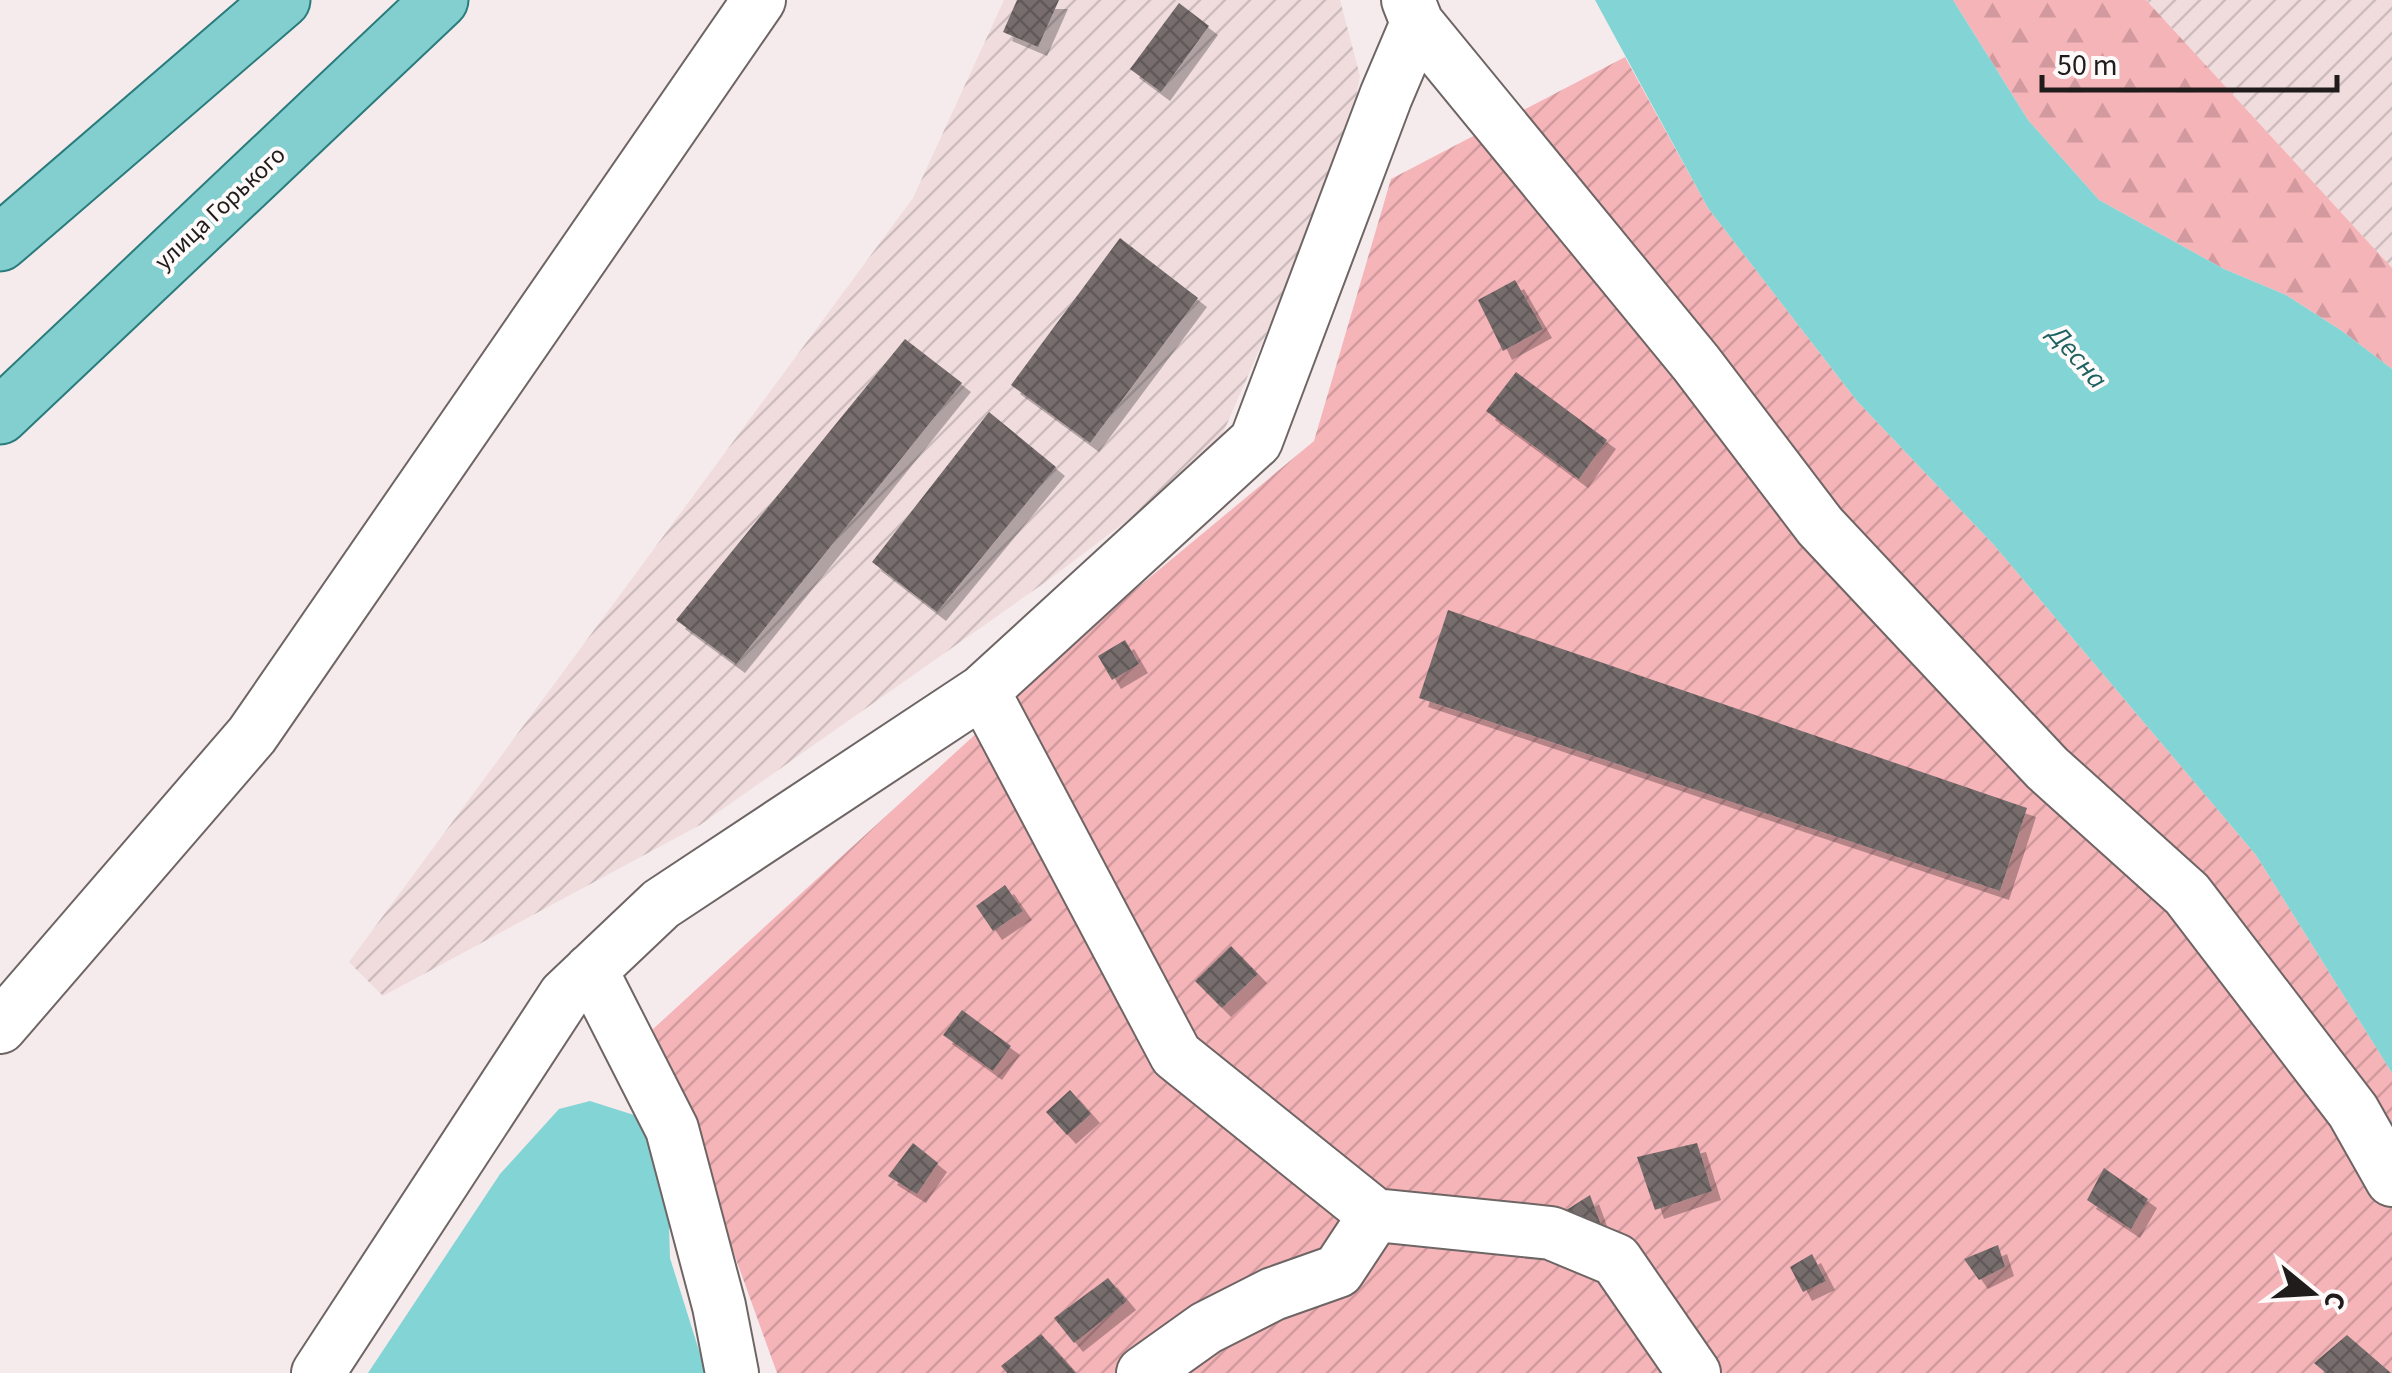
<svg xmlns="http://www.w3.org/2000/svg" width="2392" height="1373" font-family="'Source Sans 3',sans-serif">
<defs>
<pattern id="industrial-furrows" width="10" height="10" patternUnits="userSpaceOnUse" patternTransform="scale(2.5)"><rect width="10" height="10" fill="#f0dcdd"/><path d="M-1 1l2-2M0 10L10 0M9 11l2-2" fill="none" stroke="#cebcbd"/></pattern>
<pattern id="forest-firs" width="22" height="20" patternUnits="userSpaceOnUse" patternTransform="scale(2.5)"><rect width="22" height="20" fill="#f5b4b8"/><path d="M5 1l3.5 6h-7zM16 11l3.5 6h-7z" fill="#d29a9e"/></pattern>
<pattern id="garden-furrows" width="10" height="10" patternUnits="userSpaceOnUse" patternTransform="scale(2.5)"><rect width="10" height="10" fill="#f5b4b8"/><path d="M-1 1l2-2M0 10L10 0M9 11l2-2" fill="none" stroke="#d29a9e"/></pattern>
<pattern id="building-cross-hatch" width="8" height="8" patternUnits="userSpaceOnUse" patternTransform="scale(2.5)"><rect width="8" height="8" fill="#776d6d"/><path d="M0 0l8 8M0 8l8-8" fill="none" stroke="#615959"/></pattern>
<filter id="shadow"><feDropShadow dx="9" dy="9" stdDeviation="0" flood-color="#0004"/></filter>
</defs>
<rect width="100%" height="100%" fill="#f6ebec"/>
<!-- industrial -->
<path fill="url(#industrial-furrows)" d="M1004,0H1340L1360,76L1347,148L1213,456L1047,581L700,825L383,996L349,962L913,198Z
M2146,0H2392V268Z"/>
<!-- forest -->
<path fill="url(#forest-firs)" d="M1953,0H2146L2392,268V369L2342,331L2286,295L2224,269L2099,200L2028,120Z"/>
<!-- garden -->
<path fill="url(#garden-furrows)" d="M1625,57L1708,208L1857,401L1994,545L2256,855L2392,1073V1373H777L653,1029L1119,603L1314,441L1391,179Z"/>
<!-- water -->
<path fill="#82d4d5" d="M1595,0H1953L2028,120L2099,200L2224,269L2286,295L2342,331L2392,369V1073L2256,855L1994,545L1857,401L1708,208Z
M590,1101L634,1115L667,1159L670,1258L706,1373H368L500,1174L559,1109Z"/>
<!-- building -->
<path fill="url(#building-cross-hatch)" filter="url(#shadow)" d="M1017,0H1059L1038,47L1003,32Z
M1179,3L1209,26L1161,92L1130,69Z
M1120,238L1198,298L1090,443L1011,385Z
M1515,280L1543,329L1503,351L1478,300Z
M905,339L962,383L736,664L676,620Z
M1516,372L1607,440L1579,479L1486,411Z
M989,412L1056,467L937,612L872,562Z
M1448,610L2027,808L2000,891L1419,698Z
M1125,640L1139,664L1112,680L1098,656Z
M1005,885L1023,911L993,931L976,906Z
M1231,946L1258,974L1222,1008L1195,981Z
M962,1010L1011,1046L993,1071L943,1035Z
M1070,1090L1091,1114L1067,1135L1046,1112Z
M913,1143L938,1163L917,1194L888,1176Z
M1697,1143L1712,1191L1655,1210L1637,1157Z
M2104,1168L2148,1199L2131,1229L2087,1200Z
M1590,1195L1602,1228L1557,1216Z
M1998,1245L2005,1267L1979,1280L1964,1259Z
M1812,1254L1826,1281L1803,1292L1790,1267Z
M1108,1278L1127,1301L1074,1343L1054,1318Z
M1041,1334L1076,1373H1007L1001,1366Z
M2347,1335L2391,1373H2326L2314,1363Z"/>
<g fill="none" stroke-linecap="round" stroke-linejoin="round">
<!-- minor casing -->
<g stroke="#6e6565" stroke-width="56">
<path id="minor" d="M1417,23L1696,363L1820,526L2047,768L2187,894L2353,1111L2392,1180
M983,691L1176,1055L1375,1215L1551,1233L1616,1260L1694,1373
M591,970L672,1129L719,1306L732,1373
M0,1027L252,735L759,0
M318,1373L565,995L661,904L983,691L1256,441L1386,96L1417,23L1408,0
M1143,1373L1206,1328L1273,1294L1338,1271L1375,1215"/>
</g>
<!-- major casing -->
<g stroke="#2a7b7c" stroke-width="59">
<path id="major" d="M0,243L282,0
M0,416L440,0"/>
</g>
<!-- minor -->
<use href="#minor" stroke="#fff" stroke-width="52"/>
<!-- major -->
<use href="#major" stroke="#83cecf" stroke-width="55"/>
</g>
<g text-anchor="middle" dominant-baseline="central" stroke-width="8" stroke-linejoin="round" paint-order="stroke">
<!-- street labels -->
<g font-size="25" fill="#201c1c" stroke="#fffafa">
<text transform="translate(220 208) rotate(-43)">улица Горького</text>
</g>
<!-- water labels -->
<g font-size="28" font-style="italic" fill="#1d6161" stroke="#fffafa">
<text transform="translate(2078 357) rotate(49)">Десна</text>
</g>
</g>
<!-- north arrow -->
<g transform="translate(2312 1293) rotate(108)" stroke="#fffafa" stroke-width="8" paint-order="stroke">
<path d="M0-8L18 38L0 25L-18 38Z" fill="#201c1c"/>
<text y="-15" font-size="28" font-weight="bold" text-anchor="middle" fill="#201c1c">С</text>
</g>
<!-- scale -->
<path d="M2042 75v15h295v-15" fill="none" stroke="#201c1c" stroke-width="5"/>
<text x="2057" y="75" font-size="30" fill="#201c1c" stroke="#fffafa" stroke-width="8" paint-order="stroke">50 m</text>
</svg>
